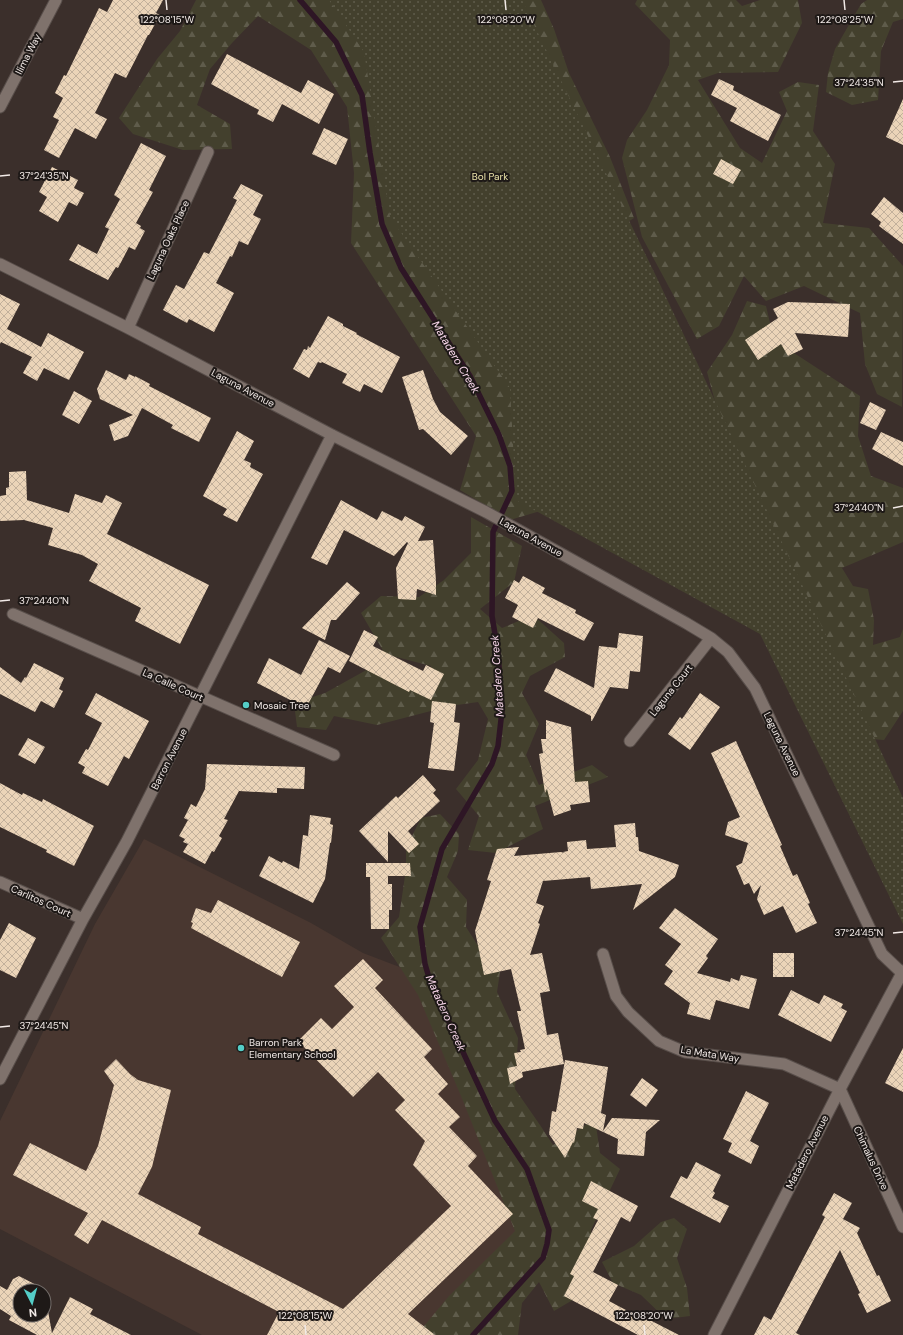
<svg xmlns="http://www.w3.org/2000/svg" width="903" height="1335" font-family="'DM Sans',sans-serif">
<defs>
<pattern id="forest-firs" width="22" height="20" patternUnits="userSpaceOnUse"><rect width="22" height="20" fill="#43402d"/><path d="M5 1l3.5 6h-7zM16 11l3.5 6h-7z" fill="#5f5c4b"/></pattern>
<pattern id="park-dots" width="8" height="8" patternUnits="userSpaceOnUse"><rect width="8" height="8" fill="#43402d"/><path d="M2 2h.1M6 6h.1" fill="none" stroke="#5f5c4b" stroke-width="1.8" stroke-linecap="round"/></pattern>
<pattern id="building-cross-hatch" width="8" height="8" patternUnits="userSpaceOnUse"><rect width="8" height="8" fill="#ebd4b8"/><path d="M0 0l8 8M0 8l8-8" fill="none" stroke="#c2b09b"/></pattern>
</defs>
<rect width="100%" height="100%" fill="#3b2f2b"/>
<!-- built -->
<path fill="#493730" d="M144,839L311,923L363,953L418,974L522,1234L440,1335H202L0,1229V1121L95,924Z"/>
<!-- forest -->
<path fill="url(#forest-firs)" d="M196,0H357L510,318L547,509L510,520L460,490L476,436L351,243L354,173L347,107L311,50L258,16L232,43L210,69L197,105L230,124L232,149L183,150L133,134L119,118L157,59L180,31Z
M508,0H541L554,29L569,73L610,157L634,218L623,225Z
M637,0H736L742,6L760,0H798L802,23L778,72L718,73L698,80L740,148L762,163L787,111L779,92L798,82L819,85L813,131L835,164L823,223L869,228L903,266L902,407L877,394L865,364L860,313L804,286L766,301L744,276L719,326L697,339L642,237L622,158L627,140L647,110L669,65L670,40L635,4Z
M867,0H903V19L893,22L881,51L878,100L852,105L826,92L828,73L835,49L861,4Z
M747,301L766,306L774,340L860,396L858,436L871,476L903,488V542L842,568L853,586L868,589L874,620L873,645L900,637L903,629V711L884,740L858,738L728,449L707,372L732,335Z
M471,517L522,546L514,582L480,609L502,628L533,615L564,643L565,657L530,676L522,693L539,724L526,755L539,785L592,765L608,777L535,806L543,829L496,853L468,850L479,816L456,789L478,760L488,719L478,702L450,706L377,725L334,716L326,730L297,727L294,703L325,693L370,668L427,685L431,666L385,654L361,613L381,596L419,597L444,580L471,553Z
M440,814L459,834L458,851L447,877L467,900L466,927L484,955L500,972L497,992L518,1038L515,1089L540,1125L553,1145L595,1119L600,1153L620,1169L591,1230L593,1251L583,1294L554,1311L539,1282L522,1303L518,1335H422L419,1332L449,1296L515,1231L461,1096L418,995L381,938L399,917L406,869V848L421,818Z
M674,1218L687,1229L677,1258L687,1288L690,1316L666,1319L641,1295L613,1283L602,1262L634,1246L661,1222Z"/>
<!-- park -->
<path fill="url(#park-dots)" d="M329,0H522L656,276L903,798V924L760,634L516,500L510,388L390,217L364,52Z"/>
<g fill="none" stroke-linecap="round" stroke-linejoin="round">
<!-- stream -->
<path stroke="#2e1625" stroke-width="5.5" d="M300,0L336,42L362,95L370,153L382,224L401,268L470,376L499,435L510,466L512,491L493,532L492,616L498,652L502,711L498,746L492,764L442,849L420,927L425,964L430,981L495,1121L527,1169L549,1230L547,1244L543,1258L473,1335"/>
</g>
<!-- building -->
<path fill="url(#building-cross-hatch)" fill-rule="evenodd" d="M113,0H163L156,13L160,15L149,35H148L126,78L115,73L95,113L107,119L96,139L75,128L59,158L44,150L59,120L53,117L63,98L55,93L64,75L66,76L99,8L107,12Z
M227,54L301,93L308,80L334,94L319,124L282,104L273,122L257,114L259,110L211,84Z
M719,79L734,86L733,90L781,115L768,141L730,121L737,108L711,95Z
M903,99V145L886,137Z
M324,128L348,139L336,165L312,154Z
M141,143L166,156L149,190L153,192L136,223L141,226L140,228L145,231L135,250L129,247L118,268L116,267L108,280L69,260L78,244L97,254L109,229L105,227L120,199L114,195Z
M721,159L741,170L733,184L713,174Z
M52,167L78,180L74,188L84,193L77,206L69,202L58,222L39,211L47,197L39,192Z
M241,184L263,195L253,215L261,219L248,245L239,241L232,257L230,256L216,283L234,293L214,332L189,319L187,323L163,310L176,285L184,289L204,252L209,254L237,200L233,198Z
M884,197L903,213V244L879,226L881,222L871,214Z
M0,294L20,304L7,329L41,347L48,333L84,352L69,380L44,368L37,381L23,373L32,357L1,342L0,344Z
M788,302L850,304L848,337L795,333L803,349L788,356L781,344L758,360L745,340L778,318L773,309Z
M328,316L343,324V326L357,333L356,334L400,357L382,393L364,384L360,392L342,383L347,374L322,362L321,363L318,362L309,378L293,369L304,349L307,350L308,346L310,348Z
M106,370L126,380L129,374L135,377V376L150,384L149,386L211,418L199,442L171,428L173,425L142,408L128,436L114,441L109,425L133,415L100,399L97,389Z
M423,370L433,399L440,412L468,436L451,455L423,429L419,430L402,377Z
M74,391L92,401L79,424L62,415Z
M870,402L886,410L876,430L860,423Z
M237,431L254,441L244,460L251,463L250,467L263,474L237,522L223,515L227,509L203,496Z
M881,432L903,442V466L872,449Z
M26,471L27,500L69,513L75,494L102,503L106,495L122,503L107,534L209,585L180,644L135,621L141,608L89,581L98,564L82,555L48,545L53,528L24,520L0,521V496L6,495V488L9,487V472Z
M341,500L377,520L382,511L402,521L405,516L425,527L418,541L433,540L436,581V595L417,589L416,600L398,599L396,568L408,543L407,542L394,556L344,530L327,565L311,558Z
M523,576L545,588L542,593L576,610L575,613L594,623L584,641L538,618L533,628L512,617L518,605L505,598L514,580L519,583Z
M347,582L360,593L336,620H331L325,640L302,628Z
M364,630L378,637L373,646L423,671L426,665L444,674L431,700L410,690L409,692L349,661Z
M619,633L643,636L640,672L630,671L628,689L610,687L592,721H591V716L544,691L556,668L594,688L599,646L617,648Z
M319,640L350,656L340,673L328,667L306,708L257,683L269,658L301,675Z
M34,663L64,678L59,689L63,691L54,708L41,701L35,712L0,694V667L21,683L25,677L26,678Z
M96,693L149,721L129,759L124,756L108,786L82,773L85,767L78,763L86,749L88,750L102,723L85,714Z
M700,693L720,707L690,750L668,734L680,717L682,719Z
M432,701L456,704L454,722L460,723L454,771L428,768L434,723L430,722Z
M546,720L571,727L575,782L588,781L590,802L570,805L571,810L554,816L547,789L545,793L539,754L543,753L541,739H546Z
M28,738L45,747L35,764L18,755Z
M736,741L782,845L780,846L793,876L797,874L810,903L808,904L817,923L796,933L783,906L764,915L757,899L761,885L754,894L749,883L744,885L736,866L742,863L748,843L725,835L728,822L740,817L711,753Z
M207,764L305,767L304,789L277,788V793L239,791L224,819L228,820L219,836L222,838L214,852L212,851L205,864L183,852L188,844L183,842L185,839L179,836L188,820L184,818L191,804L196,807L205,789Z
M423,775L436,790L433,793L440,801L408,831L419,844L409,853L388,831V862L359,831L396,796L398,798Z
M0,783L22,795L23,793L42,802L43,799L94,826L74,866L46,852L47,850L0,827Z
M310,815L331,818L330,824L333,825L331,843H330L325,879L313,903L259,876L269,856L282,863L283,861L299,869L303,835L308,836Z
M635,823L636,837H638L639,851L679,865L675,877L633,910L642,884L591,889L590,877L543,881L536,903L544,906L538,923L540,924L530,955L542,953L550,991L540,993L547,1035L558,1033L564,1064L522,1072L523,1077L510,1084L507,1068L517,1066L514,1053L521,1052L520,1050L525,1049L517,1011H521L511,969L484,975L475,931L491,881L487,880L497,849L519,847L514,856L561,852L564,853L563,852L568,851L567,842L586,840L587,849L616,847L614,825Z
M366,863H410L411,876H388V884H392V910H389V929H371L370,877H366Z
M218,900L300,942L282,977L191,928L193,923L191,922L196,908L211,913Z
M675,908L718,939L706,956L708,958L697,973L730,982L731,978L739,981L741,975L757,979L749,1009L716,1000L710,1020L687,1014L690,1003L664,984L673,971L665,965L681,944L659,928Z
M9,923L36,938L16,978L0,970V940Z
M773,953H794V977H773Z
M363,959L383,980L375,988L432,1049L424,1057L448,1084L438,1094L460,1117L449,1127L477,1156L468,1166L513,1214L408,1314L435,1335H267L279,1312L102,1220L88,1244L74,1235L88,1213L13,1175L30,1143L86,1171L98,1146L114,1085L104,1071L116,1059L130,1074L138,1080L171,1090L152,1167L138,1194L201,1227L198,1234L343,1309L451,1206L413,1165L425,1141L395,1110L405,1100L378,1072L353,1097L298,1041L321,1018L332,1029L354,1007L334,986Z
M791,990L819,1004L824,995L843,1004L841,1008L847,1011L831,1042L778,1015Z
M903,1048V1092L885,1083Z
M565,1060L608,1067L601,1113L606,1115L603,1131L612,1118L660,1120L646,1132L644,1156L617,1154L618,1139L584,1123L583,1129L577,1128L574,1143L573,1142L565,1158L549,1134L552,1111L556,1112Z
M642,1078L658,1090L646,1107L630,1095Z
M746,1091L769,1103L750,1141L759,1146L751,1164L728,1152L732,1143L723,1139Z
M696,1162L721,1175L713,1191L715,1193L712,1198L729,1206L720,1223L670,1197L681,1176L687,1179Z
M591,1181L638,1206L630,1222L621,1217L593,1272L618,1285L609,1301L639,1317L640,1315L679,1335H638L564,1296L574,1276L570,1274L598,1220L593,1218L598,1209L582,1201Z
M834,1193L852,1203L843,1219L860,1228L857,1233L877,1276L879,1275L891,1301L867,1313L858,1294L860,1293L840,1250L796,1333L800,1335H754L764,1316L771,1320L825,1217L822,1215Z
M19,1276L44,1289L52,1333L70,1297L93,1309L90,1314L131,1335H37L9,1320L11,1316L0,1309V1286L7,1290L13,1279ZM20,1291H44V1315H20Z"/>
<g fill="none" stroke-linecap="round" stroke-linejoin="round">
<!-- minor casing -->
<g stroke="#584e4a" stroke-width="13">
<path id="minor" d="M0,107L56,0
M0,264L128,328L332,435L486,512L686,623L711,638L728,652L755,688L882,954L902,973
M128,328L208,152
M13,614L334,755
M630,741L711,638
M0,882L83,919
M603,954L616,996L628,1012L659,1041L685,1052L784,1064L840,1089L903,1227
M0,1079L83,919L127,841L332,435
M714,1335L840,1089L903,971"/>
</g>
<!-- minor -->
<use href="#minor" stroke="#7f726c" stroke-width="11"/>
</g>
<!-- ticks -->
<path fill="none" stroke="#f2eae7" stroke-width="1.5" d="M166,0L167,10M505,0L506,10M844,0L845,10M893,82L903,81M0,176L10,175M893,508L903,506M0,601L10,600M893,933L903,932M0,1027L10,1026M305,1325L306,1335M644,1325L645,1335"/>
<!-- markers -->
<g fill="#54cdc7" stroke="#1e1917" stroke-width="1.5">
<circle cx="246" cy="705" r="4"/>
<circle cx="241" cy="1048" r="4"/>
</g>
<g text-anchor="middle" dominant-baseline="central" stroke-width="4" stroke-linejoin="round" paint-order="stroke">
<!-- street labels -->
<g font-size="10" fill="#f2eae7" stroke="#1e1917">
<text transform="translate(28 54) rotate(-63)">Ilima Way</text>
<text transform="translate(168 240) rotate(-65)">Laguna Oaks Place</text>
<text transform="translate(243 388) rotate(28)">Laguna Avenue</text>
<text transform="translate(531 537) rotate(29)">Laguna Avenue</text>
<text transform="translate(173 685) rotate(24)">La Calle Court</text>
<text transform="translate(671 690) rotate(-52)">Laguna Court</text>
<text transform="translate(782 744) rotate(64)">Laguna Avenue</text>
<text transform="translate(169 759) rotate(-63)">Barron Avenue</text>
<text transform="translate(41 901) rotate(24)">Carlitos Court</text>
<text transform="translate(710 1054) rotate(9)">La Mata Way</text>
<text transform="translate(807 1152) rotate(-63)">Matadero Avenue</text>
<text transform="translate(871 1158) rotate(65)">Chimalus Drive</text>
</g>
<!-- park labels -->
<g font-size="10" fill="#ebe3a9" stroke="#1e1917">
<text x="490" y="176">Bol Park</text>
</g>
<!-- poi labels -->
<g font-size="10" fill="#f2eae7" stroke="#1e1917" text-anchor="start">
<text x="254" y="705">Mosaic Tree</text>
<text x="249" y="1042">Barron Park<tspan x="249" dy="12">Elementary School</tspan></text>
</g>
<!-- water labels -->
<g font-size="11" font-style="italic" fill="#f9d7eb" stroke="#1e1917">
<text transform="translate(456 357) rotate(59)">Matadero Creek</text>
<text transform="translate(497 676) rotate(-94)">Matadero Creek</text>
<text transform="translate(446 1013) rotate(66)">Matadero Creek</text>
</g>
</g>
<g font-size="10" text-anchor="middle" fill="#f2eae7" stroke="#1e1917" stroke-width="4" stroke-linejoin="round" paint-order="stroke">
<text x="167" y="23">122°08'15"W</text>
<text x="506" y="23">122°08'20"W</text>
<text x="845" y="23">122°08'25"W</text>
<text x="859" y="86">37°24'35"N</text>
<text x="44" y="179">37°24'35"N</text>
<text x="859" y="511">37°24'40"N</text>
<text x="44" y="604">37°24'40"N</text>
<text x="859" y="936">37°24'45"N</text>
<text x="44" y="1029">37°24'45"N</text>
<text x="305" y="1319">122°08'15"W</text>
<text x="644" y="1319">122°08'20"W</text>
</g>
<!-- north arrow -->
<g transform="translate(32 1303) rotate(174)"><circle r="19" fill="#1e1917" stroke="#736d6a"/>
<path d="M0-3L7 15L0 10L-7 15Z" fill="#54cdc7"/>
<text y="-6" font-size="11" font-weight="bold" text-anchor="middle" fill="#f2eae7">N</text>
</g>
</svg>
